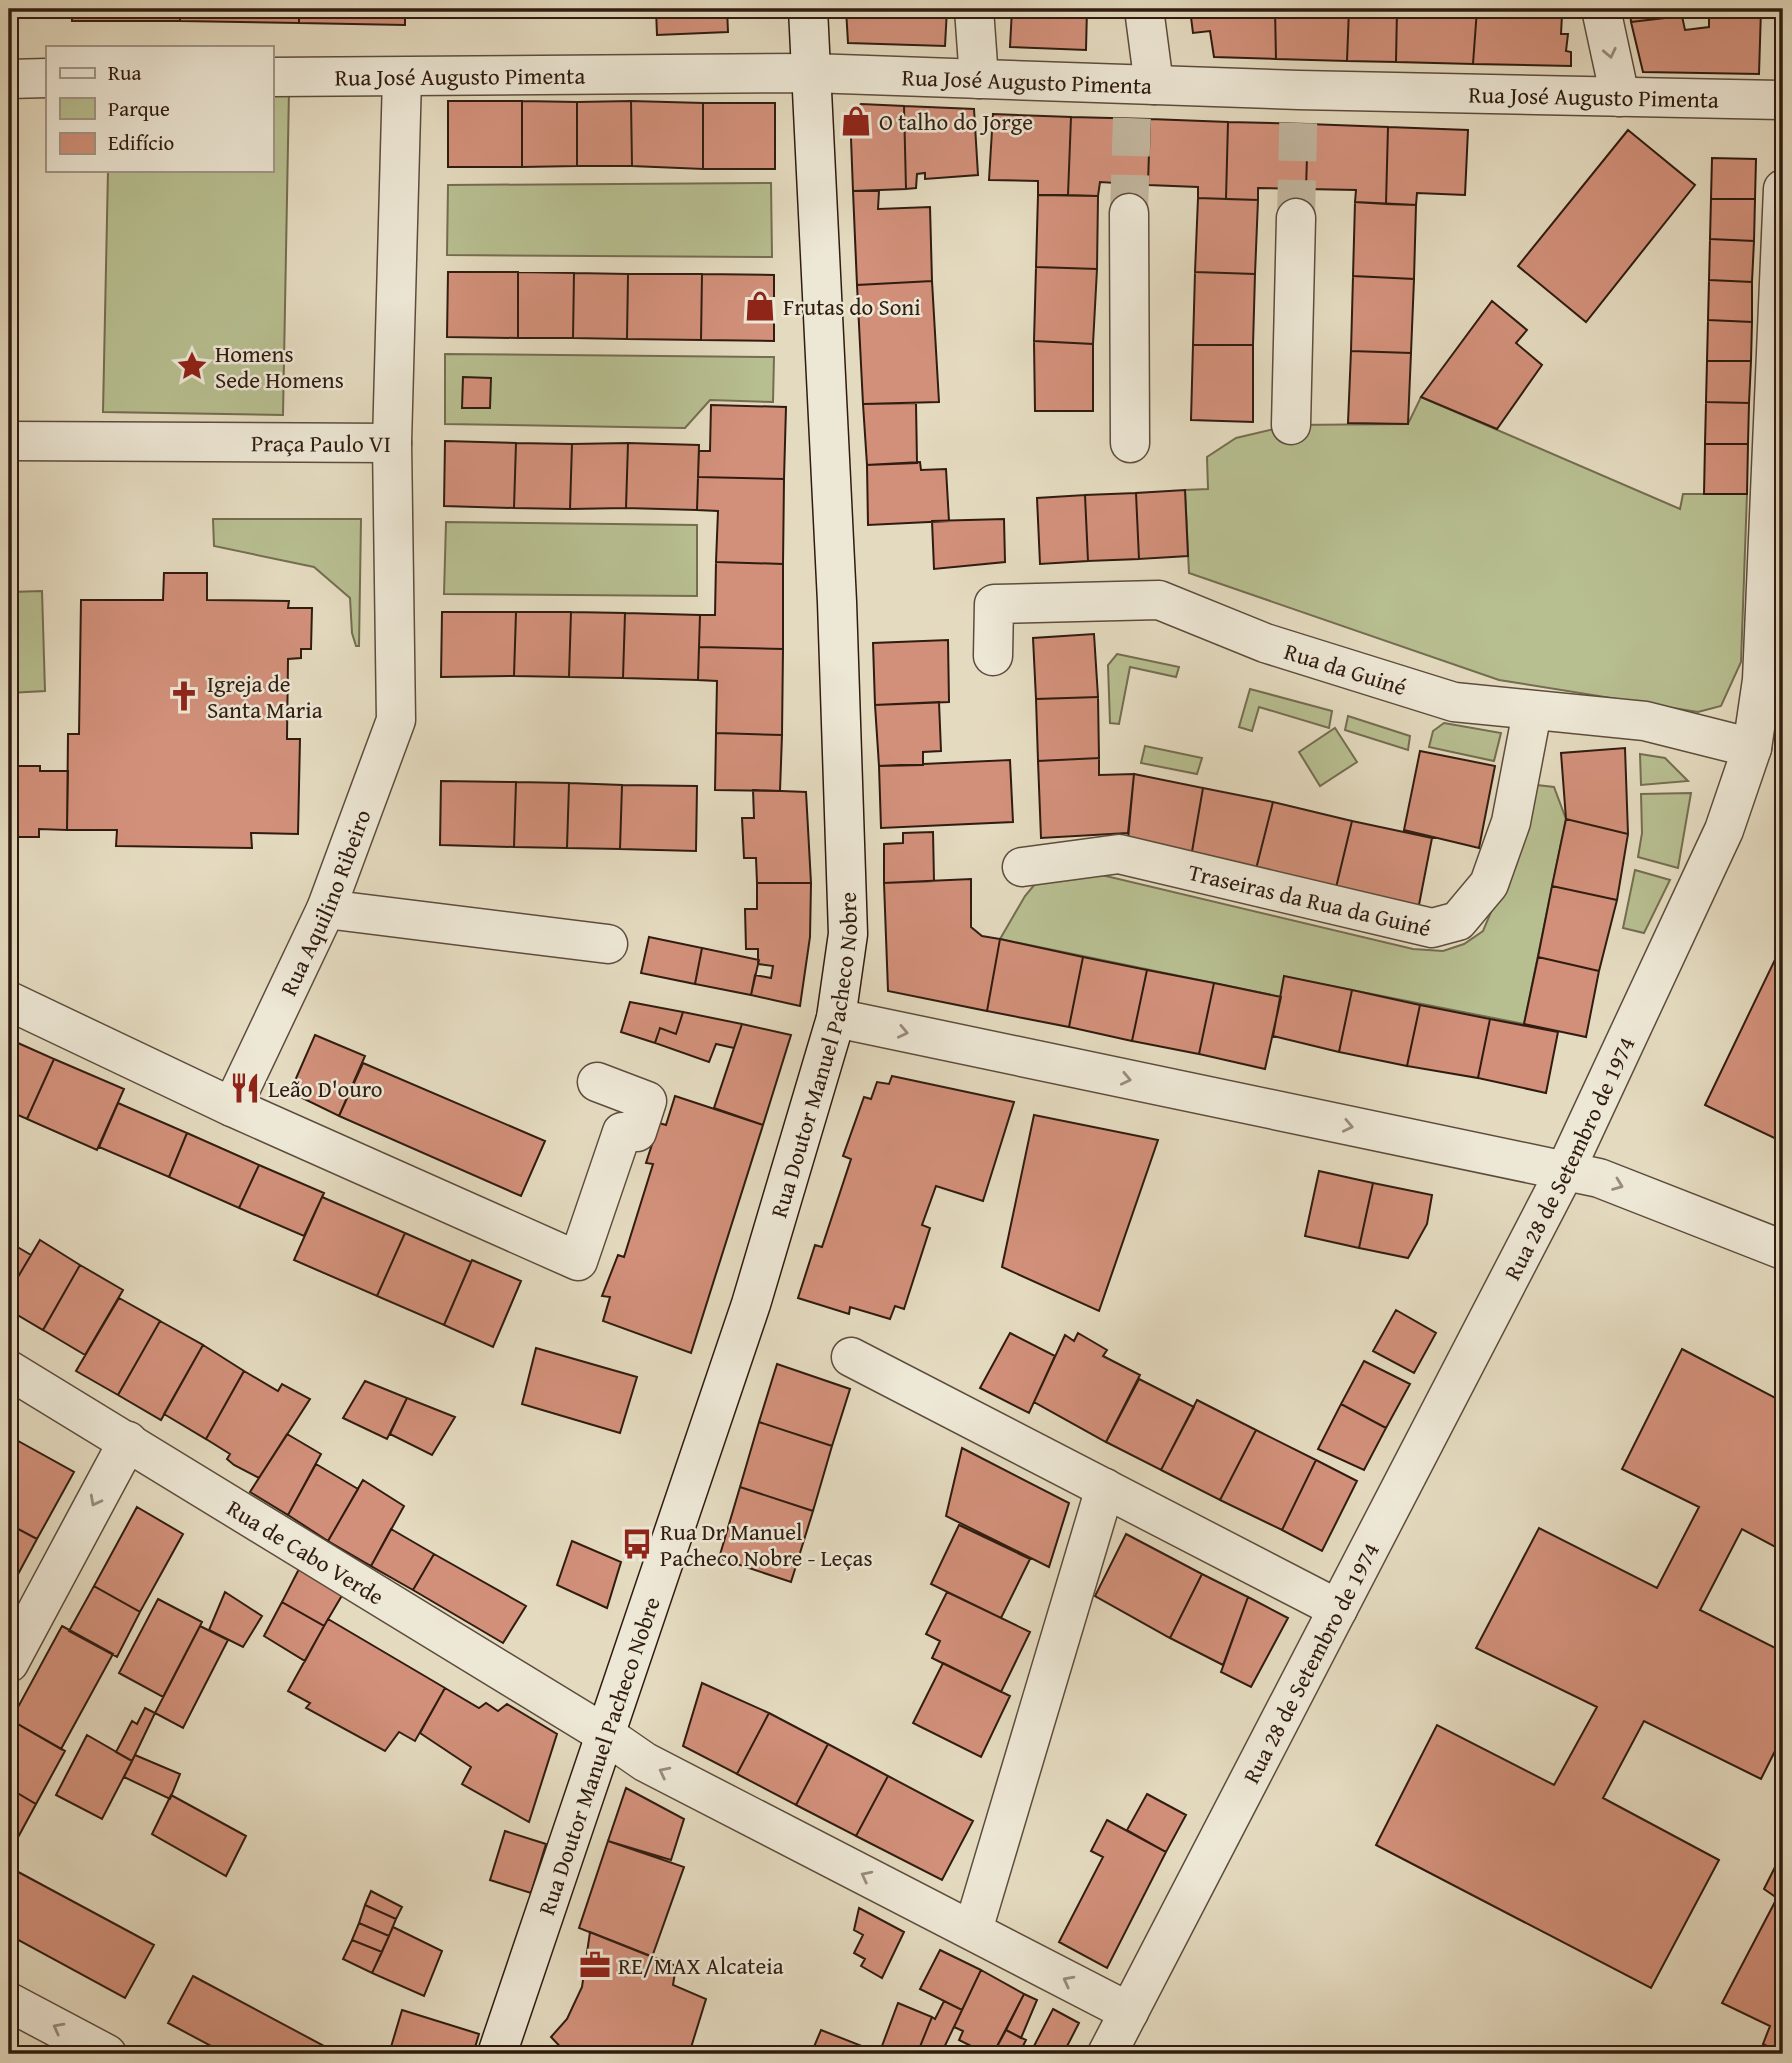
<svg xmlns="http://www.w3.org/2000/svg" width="1792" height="2063" font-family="'Gentium Book Plus',serif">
<rect width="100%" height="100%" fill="#e4dabf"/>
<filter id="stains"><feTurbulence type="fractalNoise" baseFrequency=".00286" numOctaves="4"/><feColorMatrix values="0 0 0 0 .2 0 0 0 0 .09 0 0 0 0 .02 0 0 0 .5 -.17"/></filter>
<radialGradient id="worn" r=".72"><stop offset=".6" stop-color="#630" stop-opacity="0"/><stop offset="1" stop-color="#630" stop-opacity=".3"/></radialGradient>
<!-- green -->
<path fill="#b7be90" stroke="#746d50" stroke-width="2" d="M289,90L283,415L103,412L108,170H271V91Z
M771,183L772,257L447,255L448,185Z
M445,354L774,357L773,402L710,400L685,428L445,424Z
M1421,397L1680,509L1683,494H1747L1741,662L1721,706L1698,712L1499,680L1189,573L1185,490L1208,489L1207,457L1236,438L1291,425L1408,424Z
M213,519H361L359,646H356L352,633L350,598L314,567L214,546Z
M446,522L697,525V596L444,594Z
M42,591L45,691L9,693V592Z
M1117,654L1179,667L1176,677L1130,667L1119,724L1110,723L1108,665Z
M1250,689L1332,711L1329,728L1259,707L1252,731L1239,727Z
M1348,716L1410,736L1408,750L1345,730Z
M1444,723L1501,733L1494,761L1429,747L1433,731Z
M1335,728L1357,762L1320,786L1299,752Z
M1145,746L1202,758L1197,774L1141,763Z
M1640,754L1665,758L1688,781L1641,785Z
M1528,784L1554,787L1566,819L1524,1024L1285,977L1281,997L1000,939L1025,896L1040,878L1085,871L1413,949L1443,951L1464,944L1483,931L1509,869Z
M1691,793L1678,868L1638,857L1642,833L1641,794Z
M1635,870L1670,880L1644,933L1623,928Z"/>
<!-- building -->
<path fill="#d2907a" stroke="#301c10" stroke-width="2" d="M72,9H180V21H72Z
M180,9H299V23L180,21Z
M299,9H405V25L299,23Z
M656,9H727L728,32L657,35Z
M846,9H947L945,46L848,43Z
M1012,9H1087L1086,50L1010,47Z
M1190,9H1275L1276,59L1214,57L1210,31L1193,33Z
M1275,9H1349L1347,61L1276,59Z
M1349,9H1397L1396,62L1347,61Z
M1397,9H1477L1473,64L1396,62Z
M1477,9H1559L1558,16L1562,15L1561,34H1568L1566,51L1571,52V66L1473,64Z
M1630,9H1681L1682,16L1631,22Z
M1709,9H1761L1759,74L1643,72L1631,22L1682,16L1685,30L1709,27Z
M448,101H522V167H448Z
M522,101L577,102V166L522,167Z
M631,101L632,166H577V102Z
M631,101L703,103V169L632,166Z
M703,103H775V169H703Z
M861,104L904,106L906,189L853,191L850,112Z
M904,106L974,109L978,175L925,179V173L917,174L916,188L906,189Z
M993,114L1071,117L1068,195H1038V181L989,180Z
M1071,117L1150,119L1148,185L1100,182L1098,196L1068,195Z
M1150,119L1228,122L1226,199L1198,198V187L1148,185Z
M1228,122L1308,124L1306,189L1258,188V200L1226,199Z
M1308,124L1388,127L1386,204L1355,202L1356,190L1306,189Z
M1388,127L1468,130L1465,195L1417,193L1416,205L1386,204Z
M1628,130L1695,185L1586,322L1518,266Z
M1712,158L1756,159L1755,199H1711Z
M853,191H879L878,209L930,207L932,281L857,285Z
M1038,195L1098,196L1097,269L1036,267Z
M1198,198L1258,200L1255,274L1195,272Z
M1711,199H1755L1754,241L1710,239Z
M1355,202L1416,205L1414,279L1353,276Z
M1710,239L1754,241L1752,282L1709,280Z
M1036,267L1097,269L1093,344L1034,341Z
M448,272H518V338L447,337Z
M518,272L574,273L573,338H518Z
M1195,272L1255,274L1253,345H1193Z
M574,273L628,274L627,339L573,338Z
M628,274H702L701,340L627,339Z
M702,274L774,275V341L701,340Z
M1353,276L1414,279L1411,353L1351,351Z
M1709,280L1752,282V322L1708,320Z
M932,281L939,402L863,404L857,285Z
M1492,301L1527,330L1516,343L1542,365L1497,429L1421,397Z
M1708,320L1752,322L1751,361H1707Z
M1034,341L1093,344V411H1035Z
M1193,345H1253V422L1191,420Z
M1351,351L1411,353L1408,424L1348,423Z
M1707,361H1751L1749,403L1706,402Z
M463,377L491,378L490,408H462Z
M1706,402L1749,403L1748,444H1705Z
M916,403L917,463L867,465L863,404Z
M711,405L786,407L784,479L698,477L699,451H710Z
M445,441L516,443L514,508L444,506Z
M516,443L572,444L570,509L514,508Z
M628,443L699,445L697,510L626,508Z
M628,443L626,508L570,509L572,444Z
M1705,444H1748L1747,494H1704Z
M920,462L921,470L946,469L949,521L868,525L867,465Z
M698,477L784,479L783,564L716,562L718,511L697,510Z
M1185,490L1188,556L1139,559L1136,493Z
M1136,493L1139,559L1088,561L1085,495Z
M1085,495L1088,561L1040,564L1037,498Z
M1004,519L1005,562L934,569L932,521Z
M716,562L783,564V649L699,647L700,615H715Z
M164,573H207V600L289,601L288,608H312L311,649H301V658L288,659L287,739H300L298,834L251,833L252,848L116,846L117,830H67L68,734H79L81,600H163Z
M442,612H516L514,676L441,677Z
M516,612H571L569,677L514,676Z
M571,612L625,613L623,678L569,677Z
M625,613L700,615L698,680L623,678Z
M1094,634L1098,697L1036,699L1033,638Z
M948,640L949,702L875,705L873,643Z
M699,647L783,649L782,735L716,733L717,681L698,680Z
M1098,697L1099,758L1038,761L1036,699Z
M939,702L941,751L923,752V765L879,766L875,705Z
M716,733L782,735L780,791L715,790Z
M1625,748L1628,834L1566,819L1561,753Z
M1420,751L1495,766L1479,848L1404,830Z
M1099,758V775L1134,774L1128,833L1041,838L1038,761Z
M1010,760L1013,822L881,828L879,766Z
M9,766H40V771H68L67,830L39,829V837H9Z
M1134,774L1203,788L1190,863L1127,850Z
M441,781L516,782L514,847L440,845Z
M516,782L569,783L567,848L514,847Z
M569,783L622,785L620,849L567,848Z
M622,785L697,786L696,851L620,849Z
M1203,788L1273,802L1254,877L1190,863Z
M753,790L806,792L811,883H757L756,858H744L742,818H754Z
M1273,802L1352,821L1334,896L1254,877Z
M1566,819L1628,834L1617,900L1552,886Z
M1352,821L1432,838L1417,915L1334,896Z
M933,832L934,881L884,883V844L903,843V833Z
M971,879V927L982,936L1000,939L987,1011L888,991L884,883Z
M757,883H811L810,937L800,1006L751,995L755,975L771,978L773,966L758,964V949H746L745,909H757Z
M1552,886L1617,900L1599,971L1538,957Z
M649,937L702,948L695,984L641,973Z
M1000,939L1083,957L1069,1027L987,1011Z
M1783,943V1142L1705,1105Z
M702,948L759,960L751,995L695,984Z
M1083,957L1147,970L1132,1041L1069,1027Z
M1538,957L1599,971L1586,1037L1524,1024Z
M1147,970L1214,983L1199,1054L1132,1041Z
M1284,976L1352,990L1339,1052L1273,1036Z
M1214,983L1281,997L1265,1069L1199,1054Z
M1352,990L1420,1005L1407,1066L1339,1052Z
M630,1002L683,1012L676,1034L660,1028L655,1043L621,1032Z
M1420,1005L1490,1019L1478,1078L1407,1066Z
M683,1012L742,1024L734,1048L716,1044L709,1062L655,1043L660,1028L676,1034Z
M1490,1019L1558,1032L1546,1093L1478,1078Z
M742,1024L791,1035L763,1125L714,1108Z
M315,1035L365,1056L339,1116L290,1092Z
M9,1039L54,1059L27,1119L9,1111Z
M54,1059L124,1089L97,1150L27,1119Z
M363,1063L545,1141L521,1196L339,1116Z
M892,1076L1014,1102L983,1201L936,1186L922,1225L930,1228L904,1309L895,1306L890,1319L850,1307L849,1314L798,1298L815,1245L822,1247L851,1159L843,1156L864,1097L871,1099L877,1082L889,1084Z
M675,1096L763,1125L691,1353L603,1321L610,1297L602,1296L618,1255L624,1257L653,1164L646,1163L659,1123L666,1125Z
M118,1103L187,1133L169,1177L99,1147Z
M1034,1115L1158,1140L1099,1311L1002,1267Z
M187,1133L259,1165L239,1208L169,1177Z
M259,1165L324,1193L304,1236L239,1208Z
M1319,1171L1373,1183L1359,1248L1305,1236Z
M1373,1183L1432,1195L1427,1224L1408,1258L1359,1248Z
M322,1197L405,1233L377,1296L294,1260Z
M405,1233L471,1262L444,1325L377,1296Z
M40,1240L80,1265L43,1330L9,1310V1292Z
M9,1242L31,1255L9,1292Z
M472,1260L521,1281L493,1347L444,1325Z
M80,1265L123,1290L85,1355L43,1330Z
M119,1298L160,1321L118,1395L76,1371Z
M1396,1310L1436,1333L1414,1373L1373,1351Z
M160,1321L203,1345L161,1420L118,1395Z
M1010,1333L1055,1356L1029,1413L980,1388Z
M1078,1333L1107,1350L1103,1356L1140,1375L1106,1442L1034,1402L1065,1335L1074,1341Z
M203,1345L244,1371L206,1439L164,1414Z
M536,1348L637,1377L620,1433L522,1404Z
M1682,1349L1783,1402V1551L1742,1529L1700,1610L1783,1652V1735L1761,1779L1644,1721L1603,1798L1719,1860L1651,1988L1376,1845L1437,1725L1554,1785L1597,1707L1476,1648L1539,1528L1657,1588L1699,1507L1622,1469Z
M1364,1361L1410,1384L1386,1428L1341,1404Z
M777,1364L850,1389L832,1446L759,1422Z
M244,1371L278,1391L282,1384L310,1399L259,1478L234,1465L227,1459L230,1454L206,1439Z
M1139,1379L1194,1407L1161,1470L1106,1442Z
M365,1381L407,1398L387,1439L343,1418Z
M407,1398L455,1417L432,1455L390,1434Z
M1197,1400L1256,1430L1220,1500L1161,1470Z
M1341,1404L1386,1428L1364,1470L1318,1449Z
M759,1422L832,1446L813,1511L740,1487Z
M1256,1430L1316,1460L1282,1530L1220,1500Z
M287,1434L321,1454L288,1515L250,1492Z
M11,1437L74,1472L37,1539L9,1524Z
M962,1448L1069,1503L1049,1567L946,1516Z
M1316,1460L1357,1481L1322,1551L1282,1530Z
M316,1464L358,1489L328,1541L288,1515Z
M363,1480L404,1506L371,1566L328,1541Z
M740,1487L813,1511L791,1582L719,1558Z
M137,1507L183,1534L140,1612L94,1586Z
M9,1524L37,1539L9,1591Z
M959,1525L1030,1559L1001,1618L931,1584Z
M391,1529L434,1554L413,1590L371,1566Z
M1126,1534L1202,1574L1170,1638L1095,1596Z
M572,1541L621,1562L607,1608L557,1585Z
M434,1554L526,1606L503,1643L413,1590Z
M300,1567L344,1592L324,1626L282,1602Z
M1202,1574L1248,1597L1223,1665L1170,1638Z
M94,1586L140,1612L117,1657L69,1631Z
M225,1592L262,1616L243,1647L209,1630Z
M947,1592L1030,1632L1001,1692L932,1658L940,1641L926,1634Z
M1248,1597L1288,1618L1251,1687L1221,1672Z
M158,1599L202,1622L163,1697L119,1673Z
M282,1602L324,1626L305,1661L264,1636Z
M328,1619L445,1688L415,1741L399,1732L385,1751L306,1708L310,1703L288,1691Z
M62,1626L113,1654L61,1749L11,1720Z
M200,1626L228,1640L183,1728L155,1713Z
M943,1663L1010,1696L981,1757L913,1723Z
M702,1683L769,1713L737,1774L683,1746Z
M445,1688L479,1708L486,1703L498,1711L507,1704L557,1734L529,1822L462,1784L471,1767L420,1733Z
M145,1708L155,1713L132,1761L116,1752L132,1721L137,1724Z
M769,1713L828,1744L796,1805L737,1774Z
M11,1720L65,1751L36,1804L9,1788Z
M87,1735L132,1761L102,1819L56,1795Z
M828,1744L888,1776L856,1836L796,1805Z
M135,1755L180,1774L170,1799L124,1777Z
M888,1776L973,1821L942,1880L856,1836Z
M9,1788L36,1804L16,1841L9,1836Z
M626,1788L684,1819L671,1860L608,1841Z
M1147,1794L1186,1815L1166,1852L1127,1830Z
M171,1795L246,1836L226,1876L152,1834Z
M1107,1820L1166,1852L1107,1968L1059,1942L1103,1857L1091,1851Z
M505,1831L546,1844L531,1893L490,1880Z
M608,1841L684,1867L652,1957L579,1928Z
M1779,1859L1783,1861V2054L1763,2044L1770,2026L1722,2003L1777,1898L1764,1889Z
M9,1867L154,1945L125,1998L9,1935Z
M371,1891L402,1907L396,1919L365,1905Z
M365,1905L396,1919L389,1936L359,1923Z
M859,1908L904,1932L882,1978L861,1966L865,1959L854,1953L863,1935L854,1930Z
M359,1923L389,1936L382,1952L352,1940Z
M393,1927L442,1951L424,1996L372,1973Z
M590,1932L676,1966L673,1985L706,1999L689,2054H567L551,2037L567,2019L582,1987Z
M352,1940L382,1952L372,1973L343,1959Z
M940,1950L981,1970L962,2010L920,1989Z
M981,1970L1024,1994L993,2054H987L959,2040L963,2031L954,2027Z
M193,1976L339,2054H226L168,2023Z
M1024,1994L1037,2000L1021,2038L1006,2030Z
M944,2001L962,2010L941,2054H917L932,2017L935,2019Z
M898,2003L932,2017L917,2054H879Z
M1053,2009L1079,2023L1063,2054H1036L1031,2052Z
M402,2010L479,2034L473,2054H398L400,2049L391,2047Z
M821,2030L877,2052L876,2054H811Z
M1006,2030L1026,2040L1019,2054H993Z"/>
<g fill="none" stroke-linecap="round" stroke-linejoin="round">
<!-- street-tunnel -->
<path stroke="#c0b49c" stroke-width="38" stroke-dasharray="38 19" stroke-linecap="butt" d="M1129,213L1133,84
M1296,218L1299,90"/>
<!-- street casing -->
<g stroke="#5d4c3c" stroke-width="41">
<g id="street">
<path d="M974,9L979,79"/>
<path d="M1144,9L1154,85"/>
<path d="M1601,9L1620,97"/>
<path id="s1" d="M271,77L811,73L1299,90L1783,100"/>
<path d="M9,79L47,78"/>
<path d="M1129,213L1130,443"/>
<path d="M1291,425L1296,218"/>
<path id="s2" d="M9,441L392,443"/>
<path id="s3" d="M993,656L994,604L1159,600L1265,643L1454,702L1645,721L1752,748"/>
<path id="s4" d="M1022,867L1119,854L1432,928L1458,921L1489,884L1511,822L1532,712"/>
<path d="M326,909L608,944"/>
<path id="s5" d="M9,1001L232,1107L326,909L396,720L392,443L402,77"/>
<path d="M836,1018L1599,1178L1783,1250"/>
<path d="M232,1107L578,1261L622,1132H637L647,1101L597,1082"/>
<path d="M851,1357L1338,1609"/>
<path id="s6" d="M9,1370L603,1733L645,1762L1129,2012"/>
<path d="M9,1663L128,1441"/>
<path d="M973,1930L1105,1488"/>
<path d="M9,2002L107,2054"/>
<path id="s7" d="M1107,2054L1565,1171L1724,830L1752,748L1762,680L1783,189"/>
</g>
</g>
<!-- secondary casing -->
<g stroke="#301c10" stroke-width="41">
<g id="secondary">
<path id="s8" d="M497,2054L751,1304L836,1018L848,934L837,602L808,9"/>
</g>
</g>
<!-- street -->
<use href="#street" stroke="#ede7d5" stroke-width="38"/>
<!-- secondary -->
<use href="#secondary" stroke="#ede7d5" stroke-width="38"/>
</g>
<!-- one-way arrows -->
<defs><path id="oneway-chevron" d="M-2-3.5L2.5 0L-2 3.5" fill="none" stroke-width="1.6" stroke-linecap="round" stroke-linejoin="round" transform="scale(1.75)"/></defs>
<g stroke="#988c7c">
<use href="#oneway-chevron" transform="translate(1610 53) rotate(78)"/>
<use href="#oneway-chevron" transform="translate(903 1032) rotate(12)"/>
<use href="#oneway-chevron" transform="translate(1126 1079) rotate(12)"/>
<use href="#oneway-chevron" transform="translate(1348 1126) rotate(12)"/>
<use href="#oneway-chevron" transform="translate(1618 1185) rotate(21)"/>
<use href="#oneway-chevron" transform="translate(95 1501) rotate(118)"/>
<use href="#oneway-chevron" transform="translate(664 1772) rotate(-153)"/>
<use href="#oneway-chevron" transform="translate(866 1876) rotate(-153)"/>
<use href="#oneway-chevron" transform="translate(1068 1981) rotate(-152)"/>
<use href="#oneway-chevron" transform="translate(58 2028) rotate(-152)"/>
</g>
<!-- icons -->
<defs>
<g id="shop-bare" transform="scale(2.415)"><path d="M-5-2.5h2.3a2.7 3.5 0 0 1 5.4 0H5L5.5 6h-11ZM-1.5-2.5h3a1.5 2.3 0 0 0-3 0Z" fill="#8f2418" stroke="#ede7d5" stroke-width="2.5" paint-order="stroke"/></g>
<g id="sight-bare" transform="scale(2.415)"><path d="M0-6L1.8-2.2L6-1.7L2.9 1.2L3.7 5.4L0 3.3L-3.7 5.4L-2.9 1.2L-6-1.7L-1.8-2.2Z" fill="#8f2418" stroke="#ede7d5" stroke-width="2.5" paint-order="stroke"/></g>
<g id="church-bare" transform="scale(2.415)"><path d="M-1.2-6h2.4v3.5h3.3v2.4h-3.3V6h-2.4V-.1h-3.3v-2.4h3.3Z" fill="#8f2418" stroke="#ede7d5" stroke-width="2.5" paint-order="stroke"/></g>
<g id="restaurant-bare" transform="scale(2.415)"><path d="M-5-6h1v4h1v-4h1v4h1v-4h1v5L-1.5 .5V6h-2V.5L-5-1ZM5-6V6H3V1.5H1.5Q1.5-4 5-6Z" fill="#8f2418" stroke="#ede7d5" stroke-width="2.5" paint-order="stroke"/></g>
<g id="bus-bare" transform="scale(2.415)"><path d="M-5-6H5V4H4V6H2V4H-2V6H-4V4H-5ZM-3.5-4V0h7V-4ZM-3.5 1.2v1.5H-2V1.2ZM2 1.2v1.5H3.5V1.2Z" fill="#8f2418" stroke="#ede7d5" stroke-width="2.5" paint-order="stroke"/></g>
<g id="office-bare" transform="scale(2.415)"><path d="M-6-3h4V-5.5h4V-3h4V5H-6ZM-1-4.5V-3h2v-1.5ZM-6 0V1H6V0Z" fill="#8f2418" stroke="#ede7d5" stroke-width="2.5" paint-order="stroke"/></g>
</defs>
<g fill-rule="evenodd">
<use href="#shop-bare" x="856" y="121"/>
<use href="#shop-bare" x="760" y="306"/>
<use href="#sight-bare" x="192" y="366"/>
<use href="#church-bare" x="184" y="696"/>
<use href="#restaurant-bare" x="245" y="1088"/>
<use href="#bus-bare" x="637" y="1544"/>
<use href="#office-bare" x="595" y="1965"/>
</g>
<g text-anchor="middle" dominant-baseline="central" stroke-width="5" stroke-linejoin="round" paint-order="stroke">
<!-- street labels -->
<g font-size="23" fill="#301c10" stroke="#ede7d5">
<text stroke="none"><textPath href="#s1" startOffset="189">Rua José Augusto Pimenta</textPath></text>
<text stroke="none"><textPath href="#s1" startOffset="756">Rua José Augusto Pimenta</textPath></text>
<text stroke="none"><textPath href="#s1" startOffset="1323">Rua José Augusto Pimenta</textPath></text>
<text stroke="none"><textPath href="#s2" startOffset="312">Praça Paulo VI</textPath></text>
<text stroke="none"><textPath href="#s3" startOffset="416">Rua da Guiné</textPath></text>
<text stroke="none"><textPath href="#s4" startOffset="294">Traseiras da Rua da Guiné</textPath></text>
<text stroke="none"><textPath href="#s5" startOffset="472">Rua Aquilino Ribeiro</textPath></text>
<text stroke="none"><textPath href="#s8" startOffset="1050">Rua Doutor Manuel Pacheco Nobre</textPath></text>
<text stroke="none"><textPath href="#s7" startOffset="1008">Rua 28 de Setembro de 1974</textPath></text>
<text stroke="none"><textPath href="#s6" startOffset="348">Rua de Cabo Verde</textPath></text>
<text stroke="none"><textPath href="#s7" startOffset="441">Rua 28 de Setembro de 1974</textPath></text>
<text stroke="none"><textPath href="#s8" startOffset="315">Rua Doutor Manuel Pacheco Nobre</textPath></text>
</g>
<!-- poi labels -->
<g font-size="23" fill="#301c10" stroke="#ede7d5" text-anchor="start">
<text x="879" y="121">O talho do Jorge</text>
<text x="783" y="306">Frutas do Soni</text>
<text x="215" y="353">Homens<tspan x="215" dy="26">Sede Homens</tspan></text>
<text x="207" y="683">Igreja de<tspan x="207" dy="26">Santa Maria</tspan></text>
<text x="268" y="1088">Leão D'ouro</text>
<text x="660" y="1531">Rua Dr Manuel<tspan x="660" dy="26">Pacheco Nobre - Leças</tspan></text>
<text x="618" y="1965">RE/MAX Alcateia</text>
</g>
</g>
<!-- margin -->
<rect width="1792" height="2063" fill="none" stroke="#e4dabf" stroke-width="35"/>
<rect x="10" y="10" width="1771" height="2042" fill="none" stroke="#301c10" stroke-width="3.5"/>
<rect x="18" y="18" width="1757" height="2028" fill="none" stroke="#301c10" stroke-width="2"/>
<!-- legend -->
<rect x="46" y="46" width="228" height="126" fill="#ede7d5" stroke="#a19686" stroke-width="2"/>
<rect x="60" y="68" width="35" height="10" fill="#ede7d5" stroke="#a19686" stroke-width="2"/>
<text x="108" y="80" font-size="21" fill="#301c10">Rua</text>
<rect x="60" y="98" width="35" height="21" fill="#b7be90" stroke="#a19686" stroke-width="2"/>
<text x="108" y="116" font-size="21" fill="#301c10">Parque</text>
<rect x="60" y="133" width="35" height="21" fill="#d2907a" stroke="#a19686" stroke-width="2"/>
<text x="108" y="150" font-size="21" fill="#301c10">Edifício</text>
<rect width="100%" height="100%" filter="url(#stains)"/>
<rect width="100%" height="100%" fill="url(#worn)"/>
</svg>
